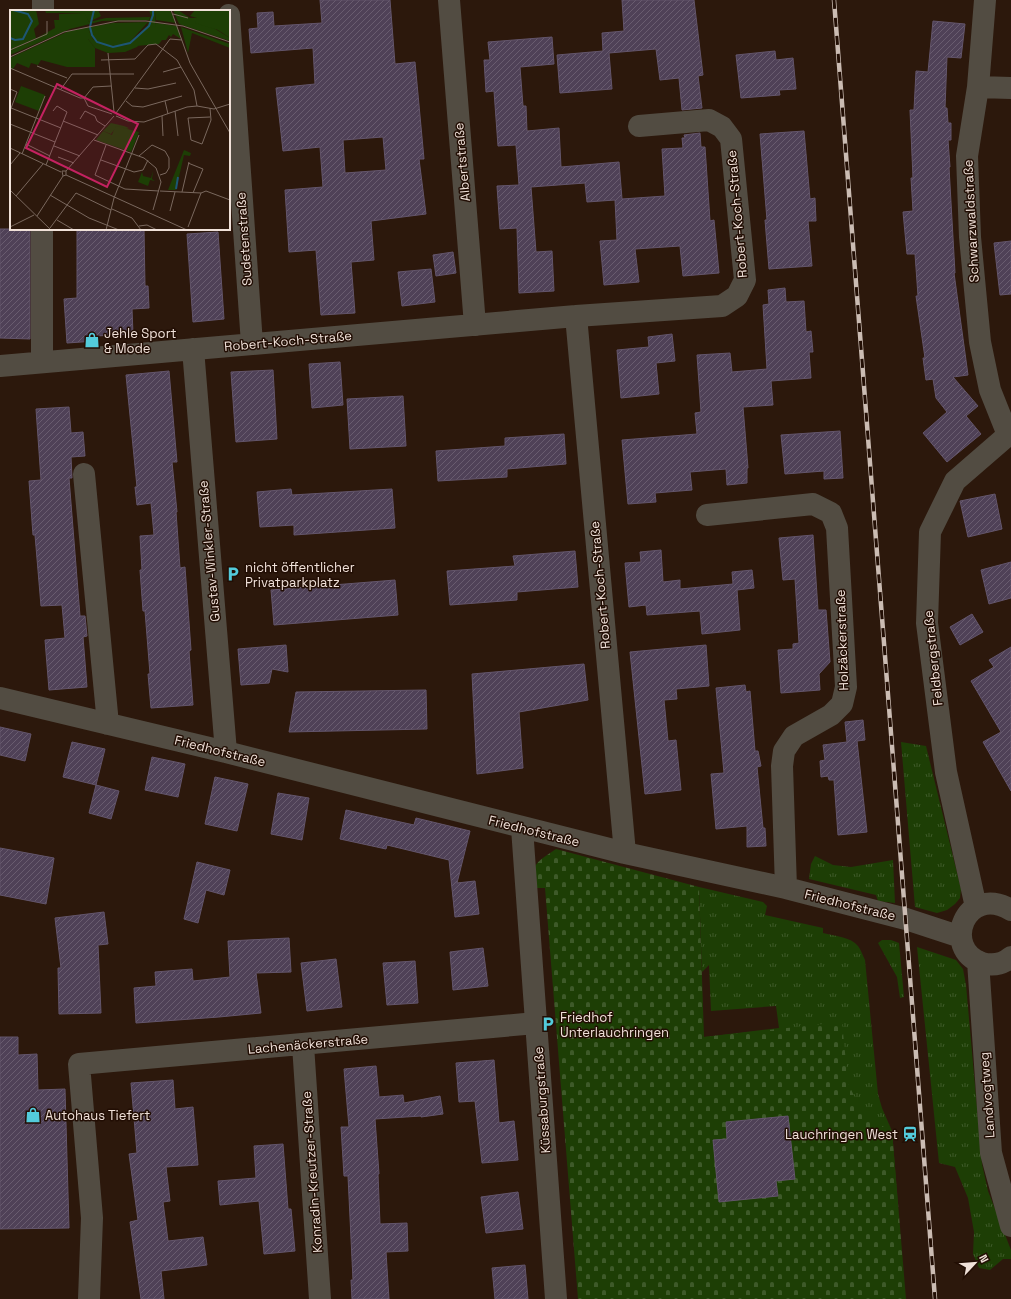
<svg xmlns="http://www.w3.org/2000/svg" width="1011" height="1299" font-family="'Space Grotesk',sans-serif">
<defs>
<pattern id="grass-tufts" width="24" height="20" patternUnits="userSpaceOnUse"><rect width="24" height="20" fill="#1d3e05"/><path d="M3 7l-1-3M5 7V3M7 7l1-3M15 17l-1-3M17 17v-4M19 17l1-3" fill="none" stroke="#3e5a29"/></pattern>
<pattern id="cemetery-stones" width="16" height="16" patternUnits="userSpaceOnUse"><rect width="16" height="16" fill="#1d3e05"/><path d="M2 7V4a2 2 0 0 1 4 0v3zM10 15v-3a2 2 0 0 1 4 0v3z" fill="#3e5a29"/></pattern>
<pattern id="building-hatch" width="6" height="6" patternUnits="userSpaceOnUse"><rect width="6" height="6" fill="#4f4157"/><path d="M-1 1l2-2M0 6l6-6M5 7l2-2" fill="none" stroke="#695c6f"/></pattern>
</defs>
<rect width="100%" height="100%" fill="#2c180c"/>
<!-- grass -->
<path fill="url(#grass-tufts)" d="M901,742L926,746L961,889L960,898L955,904L947,910L937,913L915,907Z
M815,856L833,865L851,867L893,860L895,903L878,901L876,895L809,879L811,864Z
M699,887L763,902L767,906L765,915L823,928V933C834,936 851,937 858,946C861,950 863,956 865,960L878,1094L882,1108L892,1131L898,1205L704,1037L779,1028L776,1006L711,1011L709,965L702,972Z
M882,940H891L899,943L904,997L900,998L897,977L878,943Z
M917,947L956,960L963,969L966,985L982,1164L988,1191L1011,1250V1259H1003L990,1270L979,1268L973,1254L974,1232L968,1198L955,1167L939,1163Z"/>
<!-- cemetery -->
<path fill="url(#cemetery-stones)" d="M556,849L699,887L704,1037L842,1022L848,1083L864,1117L892,1131L906,1299H578L545,888H531C533,863 535,863 556,849Z"/>
<!-- building -->
<path fill="url(#building-hatch)" stroke="#63556b" fill-rule="evenodd" d="M320,0H390L395,64L415,62L424,159H419L426,214L371,221L374,260L351,262L355,313L321,315L316,250L289,252L285,190L323,187L320,147L283,151L276,88L315,84L313,48L251,53L249,29L258,28L257,13L273,12L274,26L322,23ZM383,137L386,170L345,173L343,140Z
M622,0H694L703,75L698,76L702,108L682,110L679,78L660,80L656,49L609,53L612,89L560,93L557,55L603,51L602,33L624,31Z
M933,21L965,24L961,58L947,57L945,108H947L948,123H951V140H948L950,167H949L955,273H954L968,375L953,377L978,406L966,416L981,434L947,462L923,433L947,412L936,398L933,379L926,380L923,358H925L916,296H918L915,254H907L903,212L913,211L911,178H913L910,110H914L916,71L928,72Z
M552,37L554,64L520,67L523,106H526L527,131L559,128L561,167L619,162L622,199L665,196L662,149L683,148L682,138H685L684,135L700,133L701,147H705L710,221L714,220L719,273L683,276L680,246L635,249L639,282L604,285L600,241L617,240L615,200L587,202L585,183L531,187L536,252L552,251L554,291L519,293L517,228L500,229L497,186L519,185L516,145L498,146L494,91L486,92L484,60H490L488,42Z
M775,51L776,60L793,58L796,89L779,90L780,95L741,98L736,55Z
M804,131L810,199L815,198L816,221H808L812,266L769,269L765,220H767L760,134Z
M0,229H30V339L0,338Z
M77,229H144L145,286H148L149,308L132,309L133,334L96,336V341L67,343L64,299L77,298Z
M218,232L224,319L193,322L187,234Z
M1011,241V294L1000,295L994,243Z
M453,252L456,273L436,276L433,255Z
M431,269L435,302L402,306L398,272Z
M785,288L786,302L804,301L806,332L811,331L813,352H809L811,378L771,381L773,405L743,407L748,468H747V483L727,485L726,469L690,472L692,490L655,493L656,502L628,504L622,440L697,434L695,413L701,412L697,355L730,353L732,372L767,369L763,305L769,304L768,290Z
M672,334L675,361L656,363L659,394L621,398L617,350L649,347L648,337Z
M340,362L343,405L312,408L309,364Z
M273,370L277,439L236,442L231,372Z
M169,371L177,462H172L177,512H176L180,568L185,567L191,650L189,651L193,705L151,708L148,674H150L145,611H143L140,570H142L140,536L154,535L151,503L137,505L135,487H137L126,375Z
M403,396L406,446L350,449L347,399Z
M69,407L71,433L83,432L85,456L71,457L72,478H69L80,616H85L87,636L83,637L87,687L49,690L45,640L65,638L62,605L41,606L35,535H33L29,481L41,480L36,409Z
M840,431L843,478L824,479V471L785,474L781,435Z
M564,434L566,464L507,469V477L438,481L436,451L505,446V438Z
M291,489L292,495L392,489L395,528L294,535V525L260,527L257,492Z
M995,494L1002,529L968,537L960,501Z
M813,535L818,610H826L830,662L819,674L820,690L781,693L778,650L793,649V644L799,643L795,579L783,580L779,538Z
M661,550L663,582L680,580V589L733,584L732,572L752,570L754,588L737,590L740,630L702,634L700,611L647,615L646,605L629,607L625,563L641,562L640,552Z
M575,551L578,587L517,592V600L450,605L447,571L515,566L513,556Z
M1011,562V598L989,604L981,570Z
M395,580L398,615L274,625L271,590Z
M972,614L983,632L960,645L950,627Z
M286,645L288,672L272,669L269,683L241,685L238,649Z
M706,645L709,686L676,689L677,699L664,700L668,741L676,740L681,790L645,794L630,652Z
M1011,647V791L983,742L1001,732L971,681L994,667L989,660Z
M584,664L588,700L519,712L523,768L477,774L472,674Z
M745,685L746,692L750,691L755,751H758L761,766L757,767L763,828H765L766,846L747,847V826L716,829L711,774L724,773L716,688Z
M426,690L427,729L289,732L296,692Z
M863,720L865,740L857,741L867,832L838,835L834,780H829L828,776L821,777L820,761L825,760L823,745L847,742L845,722Z
M0,727L31,734L25,761L0,755Z
M72,742L105,749L96,785L63,777Z
M152,757L185,764L178,797L145,790Z
M215,777L248,784L237,831L205,824Z
M96,785L119,791L111,819L89,813Z
M278,793L309,798L302,840L271,834Z
M346,810L414,825L416,818L470,831L457,883L475,881L479,914L455,917L449,860L387,845L386,849L340,839Z
M0,848L54,858L46,904L0,895Z
M197,862L230,870L224,895L206,890L198,923L184,919Z
M104,912L108,944L98,945L101,1013L59,1014L58,968H61L55,918Z
M289,938L291,972L256,973L261,1013L219,1017L136,1023L134,988L156,986L155,972L192,969L193,981L230,977L228,941Z
M483,948L488,986L453,990L450,952Z
M336,959L342,1007L307,1011L301,963Z
M415,961L418,1003L387,1005L383,963Z
M0,1037H18V1055L37,1054L38,1090L65,1089L69,1228L0,1229Z
M494,1060L499,1123L514,1121L518,1160L482,1163L475,1101L459,1102L456,1063Z
M376,1066L379,1097L403,1095L404,1103L440,1096L443,1114L421,1117V1116L375,1119L379,1174H378L380,1224L407,1223L408,1251L386,1252L389,1299H352L351,1280H353L348,1176H344L341,1127H349L344,1069Z
M173,1080L175,1109L193,1107L198,1165L166,1167L170,1201L163,1202L168,1241L203,1237L207,1265L161,1271L164,1299H141L130,1222L138,1220L129,1154L137,1153L131,1083Z
M788,1116L795,1179L776,1181L778,1196L719,1202L713,1140L727,1139L726,1122Z
M283,1144L288,1209H291L295,1251L264,1254L259,1201L220,1205L218,1181L256,1178L254,1146Z
M518,1192L523,1229L486,1233L481,1197Z
M525,1265L528,1299H495L492,1268Z"/>
<g fill="none" stroke-linecap="round" stroke-linejoin="round">
<!-- minor -->
<path stroke="#524c42" stroke-width="22" d="M449,0L475,325
M985,0L978,87L967,156L970,237L980,342L990,390L1008,435L1011,436
M43,11V0
M229,15L252,344
M978,87L1011,88
M576,316L625,853
M193,349L226,752
M42,362V229
M0,366L576,316L722,306L737,296L745,280L731,139L722,127L709,120L639,126
M84,474L108,724
M707,515L813,504L831,513L837,528L846,687L842,704L831,715L794,736L784,751L782,766L786,888
M0,698L226,752L625,853L786,888L906,919L961,937
M522,828L556,1299
M976,907L946,772L927,623L930,532L955,481L1008,435
M1011,910C965,883 941,949 982,963C993,966 1003,964 1011,957
M978,961L991,1153L1011,1226
M303,1045L320,1299
M89,1299L92,1218L79,1064L536,1023"/>
<!-- rail casing -->
<g stroke="#cbbcb3" stroke-width="4.5">
<path id="rail" d="M834,0L935,1299"/>
</g>
<!-- rail -->
<use href="#rail" stroke="#220e04" stroke-width="3" stroke-dasharray="9" stroke-linecap="butt"/>
</g>
<!-- icons -->
<defs>
<g id="shop-bare" transform="scale(1.2)"><path d="M-5-2.5h2.3a2.7 3.5 0 0 1 5.4 0H5L5.5 6h-11ZM-1.5-2.5h3a1.5 2.3 0 0 0-3 0Z" fill="#53cbdb" stroke="#220e04" stroke-width="2.5" paint-order="stroke"/></g>
<g id="parking-bare" transform="scale(1.2)"><path d="M-3.5-5.5H1a3.5 3.5 0 0 1 0 7H-1V5.5H-3.5ZM-1-3.4V-.6H.8a1.4 1.4 0 0 0 0-2.8Z" fill="#53cbdb" stroke="#220e04" stroke-width="2.5" paint-order="stroke"/></g>
<g id="station-bare" transform="scale(1.2)"><path d="M-3-6H3Q5-6 5-4V2Q5 4 3 4L4.5 6H3L1.5 4h-3L-3 6H-4.5L-3 4Q-5 4-5 2V-4Q-5-6-3-6ZM-3.5-4v3h7v-3ZM-3.5 1v1.5H-2V1ZM2 1v1.5H3.5V1Z" fill="#53cbdb" stroke="#220e04" stroke-width="2.5" paint-order="stroke"/></g>
</defs>
<g fill-rule="evenodd">
<use href="#shop-bare" x="92" y="340"/>
<use href="#parking-bare" x="233" y="574"/>
<use href="#parking-bare" x="548" y="1024"/>
<use href="#shop-bare" x="33" y="1115"/>
<use href="#station-bare" x="910" y="1134"/>
</g>
<g text-anchor="middle" dominant-baseline="central" stroke-width="3" stroke-linejoin="round" paint-order="stroke">
<!-- street labels -->
<g font-size="13" fill="#f0e1d9" stroke="#220e04">
<text transform="translate(462 162) rotate(-95)">Albertstraße</text>
<text transform="translate(737 214) rotate(-95)">Robert-Koch-Straße</text>
<text transform="translate(971 221) rotate(-93)">Schwarzwaldstraße</text>
<text transform="translate(244 239) rotate(-94)">Sudetenstraße</text>
<text transform="translate(288 341) rotate(-5)">Robert-Koch-Straße</text>
<text transform="translate(209 551) rotate(-95)">Gustav-Winkler-Straße</text>
<text transform="translate(600 585) rotate(-95)">Robert-Koch-Straße</text>
<text transform="translate(842 640) rotate(-92)">Holzäckerstraße</text>
<text transform="translate(933 658) rotate(-96)">Feldbergstraße</text>
<text transform="translate(220 751) rotate(14)">Friedhofstraße</text>
<text transform="translate(534 831) rotate(14)">Friedhofstraße</text>
<text transform="translate(850 905) rotate(14)">Friedhofstraße</text>
<text transform="translate(308 1044) rotate(-5)">Lachenäckerstraße</text>
<text transform="translate(987 1095) rotate(-94)">Landvogtweg</text>
<text transform="translate(542 1100) rotate(-94)">Küssaburgstraße</text>
<text transform="translate(312 1172) rotate(-94)">Konradin-Kreutzer-Straße</text>
</g>
<!-- poi labels -->
<g font-size="13" fill="#f0e1d9" stroke="#220e04" text-anchor="start">
<text x="104" y="333">Jehle Sport<tspan x="104" dy="15">&amp; Mode</tspan></text>
<text x="245" y="567">nicht öffentlicher<tspan x="245" dy="15">Privatparkplatz</tspan></text>
<text x="560" y="1017">Friedhof<tspan x="560" dy="15">Unterlauchringen</tspan></text>
<text x="45" y="1115">Autohaus Tiefert</text>
<text x="898" y="1134" text-anchor="end">Lauchringen West</text>
</g>
</g>
<!-- overview -->
<g transform="translate(10 10)">
<rect width="220" height="220" fill="#2c180c"/>
<path d="M146,0H160L166,13L146,10ZM163,0H168L180,8H187L220,28V31L169,14ZM75,3L79,12L96,8L140,7L139,10L92,11L60,19L0,45V39L16,34L45,18L44,10H49V4ZM138,12L117,35L108,36L90,34L78,20V29L85,38V57H57L31,50L28,55L21,53L19,58L7,53L3,59L0,58V48L59,21L103,13ZM146,13L167,16L171,29L163,24L161,27L159,25L156,30H152L149,34L126,36ZM171,17L220,34V38L182,23L178,43ZM11,76L35,85L29,101L5,92ZM101,113L114,116L119,118L102,125L104,120L101,124L93,121ZM174,140L181,143L180,146L174,145L166,180H158ZM143,161L142,169L145,171L140,170L138,176L128,172L132,162L133,166L141,168Z" fill="#1d3e05"/>
<path d="M0,0H26L29,14L24,19L26,28L5,39H0ZM35,0H88L91,6L79,12L74,3H36ZM139,0H146L145,17L127,37L115,42L98,43L85,38L78,29V19L83,29L90,34L108,36L117,35L137,16L141,6ZM185,0H220V28L208,20L185,13L187,8L180,6Z" fill="#1d3e05"/>
<path d="M106,116L129,122L121,142L86,130L93,121L102,125Z" fill="#1d3e05"/>
<path fill="none" stroke="#1d5674" stroke-width="2" d="M84,0L80,17L82,25L87,32L103,37L120,33L139,16L143,5V0M0,28L5,30L13,29L22,11L18,4L3,0M166,179L168,167"/>
<path fill="none" stroke="#7a685e" stroke-width="1" d="M161,0L180,53L220,123M163,4L178,8M0,40L37,24V11M98,43L104,102M0,47L54,22L108,11H136L173,16L220,32M91,50L125,49L138,35L146,34L167,50L184,80L187,96M27,56L57,68M0,58L70,88H74L83,77L101,76M153,62L171,57M125,78L138,79L166,73M0,79L7,82L0,101M51,79L62,64H124M74,88L78,96L102,104M116,91L122,96L133,97L172,86M155,91L158,104M1,98L51,118M200,98L201,110L192,134L181,130L178,108L200,107M165,101L168,126M106,103L160,29L172,30M106,106L118,111L134,112L177,97L187,96L204,99L220,94M152,106L153,126M70,109L75,101L85,106L87,111L95,116M53,111L88,125M0,114L45,132M84,130L134,148L146,158L151,172L143,200M16,134L40,146M96,135L85,165L115,179L149,181M44,136L70,146M0,138L51,162M12,144L35,86M129,146L142,135L155,141L159,148V158L156,163L150,165M48,147L64,153M91,150L124,162L133,160L138,150M178,153L193,159L183,183M0,155L10,143M36,155L57,102L47,96L43,101M56,161L104,106M56,165V161H52L53,166L56,165L177,220M0,180L41,220M150,181L191,183L196,181M196,181L220,190M172,182L179,152M40,185L79,208L109,220M6,186L33,154M102,199L122,208L131,220M160,201L165,182M27,206L53,166M47,210L64,220M129,216L137,215L147,220M0,217L24,205M178,217L191,183M40,218L66,183L101,200M96,220L104,188L129,125"/>
<path fill="#c42261" fill-opacity="0.15" stroke="#c42261" stroke-width="2" d="M47,74L128,114L97,177L16,138Z"/>
<rect width="220" height="220" fill="none" stroke="#f0e1d9" stroke-width="2"/>
</g>
<!-- north arrow -->
<g transform="translate(975 1263) rotate(64)" stroke="#220e04" stroke-width="3" paint-order="stroke">
<path d="M0-3L7 15L0 10L-7 15Z" fill="#f0e1d9"/>
<text y="-6" font-size="11" font-weight="bold" text-anchor="middle" fill="#f0e1d9">N</text>
</g>
</svg>
